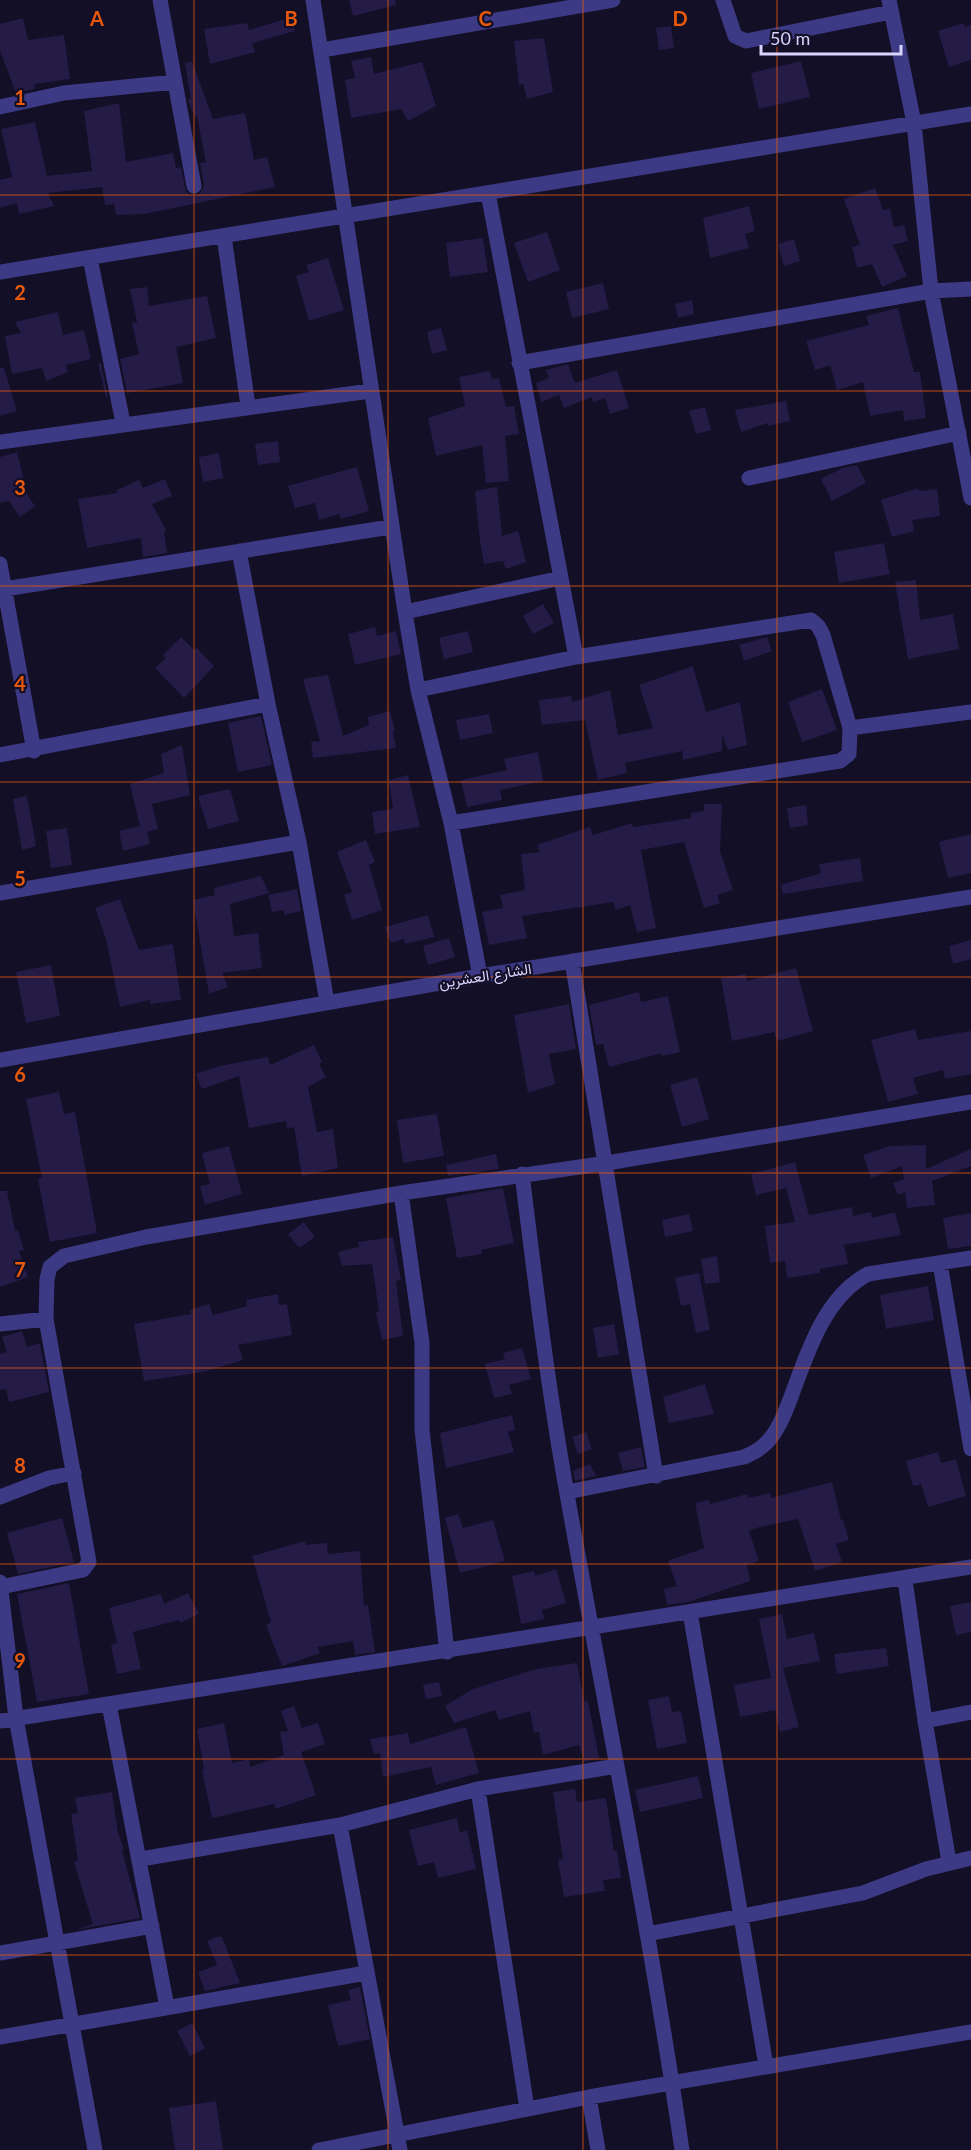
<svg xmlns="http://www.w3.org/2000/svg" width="971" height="2150" font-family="Lato,Vazirmatn,sans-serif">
<rect width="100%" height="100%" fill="#130f26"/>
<!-- building -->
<path fill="#241b47" d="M349,0H395L396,5L353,16Z
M292,17L295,31L252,43L255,52L210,64L204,29L247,23L249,30Z
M23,18L28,40L64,35L70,79L35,84V89L16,93L0,51V24Z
M964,23L965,27L971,25V60L949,67L938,31Z
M671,26L674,48L659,50L656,28Z
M544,38L553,92L527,99L523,84L519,85L514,41Z
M371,57L374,74L422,62L436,106L408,121L401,109L351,118L345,80L355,78L351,61Z
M192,61L213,119L245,113L254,160L267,157L275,187L144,214L116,215L114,204L105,205L102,187L48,193L54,206L19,214L17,203L0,208V180L12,177L1,129L35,122L47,176L92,171L84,111L119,103L126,162L173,153L176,168L181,167L186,192L191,195L200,194L204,185L200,163L206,162L197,116L195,117L188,100L191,99L185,63Z
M801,61L810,97L759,109L751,73Z
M875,188L883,210L890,209L894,227L904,225L908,241L893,245L907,276L882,287L872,264L857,268L852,247L860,245L844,199Z
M749,206L755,231L745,234L749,248L710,258L703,218Z
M547,232L560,270L528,282L514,243Z
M483,238L488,272L450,277L446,243Z
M794,239L800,261L784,266L778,244Z
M328,258L344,310L309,321L296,276L309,272L306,265Z
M603,283L609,309L572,318L566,292Z
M147,287L149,306L207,296L216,338L176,347L183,383L127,393L120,359L139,354L132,323L137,322L130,289Z
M692,300L694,314L678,318L675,304Z
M898,308L914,372H920L926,418L904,421L903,410L870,416L863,382L837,390L830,365L815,370L806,341L869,325L866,316Z
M58,312L63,335L84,330L91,359L66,365L68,372L46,381L42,368L12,374L5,336L21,333L15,322Z
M441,328L447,350L432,354L427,332Z
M101,363L108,397H106L98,364Z
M568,364L575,383L617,370L629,408L610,414L605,398L593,402L592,397L564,408L559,395L541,402L536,383L549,378L546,370Z
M0,368H4L17,411L0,416Z
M490,371L492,379L499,378L506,407L514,406L519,434L505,436L509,481L486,483L482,445L436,456L428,418L465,406L459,377Z
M786,401L790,421L768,426V423L741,432L735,410Z
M705,407L711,430L696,434L689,411Z
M278,441L280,462L258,465L255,444Z
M17,452L28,496L35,506L20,517L9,501L0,503V457Z
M219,453L223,478L203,482L199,457Z
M857,465L866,483L832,501L821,479L842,468Z
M357,467L369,511L341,519L339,514L319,520L315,503L295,508L288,486Z
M165,479L172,496L152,504L166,530L164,532L167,553L143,557L141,538L87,548L78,499L117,493V490L139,480L143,488Z
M497,487L502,536L518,531L526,562L506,569L503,561L484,564L480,541L475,491Z
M918,488L919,491L937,489L940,516L912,520L914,531L892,537L881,500Z
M884,543L890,574L839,583L834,552Z
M916,580L920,620L953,614L959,649L908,659L895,582Z
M543,604L554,623L533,634L523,616Z
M375,627L377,636L396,631L401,654L355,665L348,634Z
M468,631L473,652L444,659L439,638Z
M181,637L194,650L197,648L214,666L184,698L155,668L166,658L163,655Z
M767,637L772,651L744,661L739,645Z
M693,666L706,712L740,702L747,745L728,750L722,734V751L683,760L682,751L625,763L627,773L598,780L585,720L542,725L539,700L571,696L572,702L610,690L618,735L653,728L639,685Z
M328,675L343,736L369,725L368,717L390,711L395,731H393L396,748L313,758L311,742L320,741L303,679Z
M822,689L837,730L802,742L788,702Z
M489,714L493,733L460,740L456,720Z
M261,716L272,765L238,772L228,723Z
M182,745L190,795L152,804L158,829L147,832L150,844L123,851L119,831L140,826L130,784L164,773L161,754Z
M538,752L543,781L500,790L502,800L467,807L461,780L507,770L504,759Z
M408,775L420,827L375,834L372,812L393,809L389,780Z
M230,789L239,821L208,829L198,796Z
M27,796L36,846L22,850L13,799Z
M704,804H722L720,851L733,890L717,895L720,903L704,908L684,842L641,850L656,928L637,932L630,905L616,910L613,902L522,916L527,938L489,945L482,912L503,908L500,895L525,890L521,854L540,852L537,845L590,827L593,835L632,823L633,827L691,818V813L704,811Z
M806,805L808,825L790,828L787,808Z
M67,828L72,865L51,868L46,831Z
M971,834V873L948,878L939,842Z
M366,840L375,862L369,865L382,910L352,920L344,895L352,892L337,852Z
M860,858L863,881L783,894L781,885L821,873L819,864Z
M261,876L269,893L230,904L234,936L258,933L262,968L222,973L228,987L209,994L193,900L215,895L214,888Z
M297,889L301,911L284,915V910L272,912L268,895Z
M120,899L139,950L173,944L181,1000L150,1004V1000L120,1007L106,939L95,908Z
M428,915L434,937L405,944L404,939L391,943L385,927Z
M449,938L455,957L428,965L423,946Z
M971,940V959L953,964L949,946Z
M51,965L60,1016L26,1023L16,972Z
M796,968L813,1031L777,1041L774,1032L732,1041L721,978L746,974L747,981Z
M639,992L641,1002L668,996L680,1052L662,1056V1053L609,1067L603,1044L596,1045L589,1005Z
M569,1004L576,1049L549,1054L555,1084L528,1093L514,1015Z
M915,1029L918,1040L971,1031V1074L945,1079L943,1070L913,1078L918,1094L888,1102L871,1040Z
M314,1045L322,1062L319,1064L326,1077L308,1087L317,1132L333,1129L338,1168L302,1176L294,1127L287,1129L286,1121L249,1128L239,1076L202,1089L196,1074L219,1066L268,1057L270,1065Z
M697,1077L709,1119L682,1127L670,1085Z
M59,1092L64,1114L75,1112L97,1233L50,1242L38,1179L42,1178L26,1099Z
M437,1114L444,1156L403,1163L397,1120Z
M926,1145V1169L971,1149V1166L932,1181L935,1205L907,1208L905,1192L898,1195L893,1183L904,1179L902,1166L871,1178L863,1155L890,1146Z
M229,1146L242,1194L205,1205L200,1186L210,1184L202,1153Z
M496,1154L499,1169L448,1176L446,1165Z
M795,1162L809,1215L852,1207L853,1216L871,1212L872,1218L895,1212L901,1235L844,1245L848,1264L820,1269V1273L787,1278L785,1261L770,1263L765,1226L795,1222L786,1188L756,1195L751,1174Z
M503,1188L514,1243L481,1250L482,1254L457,1258L446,1198Z
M0,1191H7L15,1231L18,1230L24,1250L19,1251L28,1277L0,1287Z
M971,1213V1246L948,1249L943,1218Z
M689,1214L693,1231L665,1237L662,1220Z
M304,1222L315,1237L299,1248L288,1234Z
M393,1237L401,1280L396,1281L403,1336L382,1340L376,1312H379L372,1264L342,1266L338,1252L359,1247L358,1242Z
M717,1256L720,1282L705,1284L701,1259Z
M699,1273L710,1330L696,1333L690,1304L681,1306L675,1278Z
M928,1286L934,1320L886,1329L880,1295Z
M278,1294L279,1305L287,1304L292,1335L238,1345L243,1360L203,1372L144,1381L134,1324L191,1314L190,1310L209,1304L213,1315L247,1306L246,1300Z
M614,1324L619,1354L598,1358L593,1328Z
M22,1331L27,1347L40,1343L49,1392L9,1402L6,1389L0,1390V1354L7,1352L2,1337Z
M522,1348L531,1379L509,1385L512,1394L494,1398L485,1364L505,1359L503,1353Z
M705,1384L714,1414L669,1423L663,1397Z
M512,1415L515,1430L508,1432L514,1452L446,1468L440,1433Z
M586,1432L592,1449L578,1454L572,1437Z
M641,1447L645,1467L623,1471L618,1453Z
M938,1452L941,1463L956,1459L966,1496L928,1507L921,1484L913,1486L906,1461Z
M590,1464L596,1476L575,1481L573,1471Z
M832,1482L841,1520H843L849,1540L836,1544L842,1562L815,1571L798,1519L756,1528L749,1531L759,1561L747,1565L750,1581L688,1602L667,1605L664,1589L677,1586L668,1561L704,1548L695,1503L709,1500L710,1504L747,1494L748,1498L770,1493L771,1498Z
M458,1514L463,1528L493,1520L505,1561L460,1573L445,1518Z
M62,1518L74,1562L18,1574L7,1533Z
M305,1541L306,1545L327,1543L328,1554L360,1551L364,1606L368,1605L375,1652L355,1655L353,1641L317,1647L320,1653L282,1666L266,1625L271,1622L252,1556Z
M556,1569L566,1603L542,1610L544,1619L521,1624L512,1576L534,1571L535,1576Z
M69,1583L89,1694L37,1702L17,1594Z
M188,1593L199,1614L180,1623L179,1620L133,1632L141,1669L117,1674L111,1645L117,1643L109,1608L161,1594L164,1604Z
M971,1602V1632L956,1635L950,1606Z
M782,1614L787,1639L814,1633L820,1661L783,1668L799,1727L780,1732L775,1710L740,1717L734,1685L771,1678L759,1619Z
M886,1648L889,1666L837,1674L834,1654Z
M577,1663L584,1702L588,1701L599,1758L584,1762L579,1745L543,1755L539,1732L534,1733L530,1711L499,1720L495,1710L454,1723L445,1706L473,1689L536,1669Z
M439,1682L442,1696L426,1699L423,1685Z
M669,1696L672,1712L681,1711L687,1743L657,1749L648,1700Z
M294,1706L302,1728L318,1723L325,1744L301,1752L316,1795L276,1809L274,1804L212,1818L202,1770L204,1769L197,1729L224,1723L232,1763L249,1759L250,1767L284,1755L280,1732L288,1731L281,1711Z
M466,1727L479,1773L436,1785L431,1767L383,1777L380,1753L374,1754L370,1739L408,1733L410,1744Z
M698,1776L703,1798L640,1812L635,1790Z
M575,1789L577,1802L606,1798L614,1851H617L621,1878L603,1880L605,1891L564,1897L558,1860L563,1859L553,1792Z
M112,1792L118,1833L124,1849L122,1850L140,1918L76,1930L93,1924L74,1862L78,1860L71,1814L78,1813L75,1798Z
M457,1818L460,1833L467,1830L476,1869L438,1878L434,1862L418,1866L409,1830Z
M216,1937H222L240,1983L205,1991L198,1972L217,1965L207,1941Z
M360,1987L370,2039L338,2046L328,2005L351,2000L348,1990Z
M192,2023L205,2048L190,2056L177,2031Z
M216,2101L223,2150H175L169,2108Z"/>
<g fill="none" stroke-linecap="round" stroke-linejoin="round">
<!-- minor -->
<path stroke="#3d3a85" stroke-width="15" d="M160,0L194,186
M313,0L405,612L418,690L451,823L480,976
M723,0L735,36L746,41L891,12
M889,0L914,123L931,291L971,498
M322,50L613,0
M0,107L64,93L175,82
M488,193L576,657
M224,236L248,406
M90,258L123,423
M0,272L971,114
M519,363L931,291L971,289
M0,442L370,391
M749,478L959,433
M239,551L268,704L299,842L327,1002
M0,564L34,751
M5,589L390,527
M405,612L561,578
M418,690L576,657L811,620L818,626L823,635L850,728
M0,755L268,704
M451,823L840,761L849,754L850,728L971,712
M0,893L299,842
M572,961L656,1476
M0,1060L480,976L971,897
M522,1174C535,1280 548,1388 567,1494C606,1712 650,1930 682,2150
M401,1193L422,1343V1430L447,1652
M940,1263L971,1449
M0,1324L46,1319
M567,1492L744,1457C751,1454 759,1450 764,1445C777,1434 785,1413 791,1397C807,1354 824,1297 868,1274L971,1258
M0,1497L49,1478L74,1473
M905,1580L925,1721
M0,1582L16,1718L95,2150
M1,1587L83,1570L89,1562L46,1319L47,1279L50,1267L64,1256L146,1237L401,1193L607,1163L971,1102
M690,1612L766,2066
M109,1704L167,2007
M0,1721L971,1567
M478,1789L527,2109
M340,1825L400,2150
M141,1859L340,1825L478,1789L617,1766
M949,1862L925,1721L971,1712
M647,1934L863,1893L926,1869L971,1858
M0,1953L152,1926
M0,2037L366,1973
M589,2097L598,2150
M319,2150L589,2097L971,2032"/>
</g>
<!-- grid -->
<path fill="none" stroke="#e8590c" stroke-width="1.5" stroke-opacity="0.55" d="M194,0V2150M388,0V2150M583,0V2150M777,0V2150M0,195H971M0,391H971M0,586H971M0,782H971M0,977H971M0,1173H971M0,1368H971M0,1564H971M0,1759H971M0,1955H971"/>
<g text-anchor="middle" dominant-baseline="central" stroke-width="4.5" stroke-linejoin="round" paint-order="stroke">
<!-- street labels -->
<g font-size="15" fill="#d9d4ff" stroke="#130f26">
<text transform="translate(485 975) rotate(-9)">الشارع العشرين</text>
</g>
</g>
<g font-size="20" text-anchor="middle" font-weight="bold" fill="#e8590c" stroke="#130f26" stroke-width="4.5" stroke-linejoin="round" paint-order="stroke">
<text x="97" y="26">A</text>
<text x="291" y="26">B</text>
<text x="485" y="26">C</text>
<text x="680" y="26">D</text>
<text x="20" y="105">1</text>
<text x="20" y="300">2</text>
<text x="20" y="495">3</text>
<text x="20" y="691">4</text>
<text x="20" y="886">5</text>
<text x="20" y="1082">6</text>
<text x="20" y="1277">7</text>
<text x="20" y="1473">8</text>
<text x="20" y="1668">9</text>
</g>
<!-- scale -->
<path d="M761 45v9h140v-9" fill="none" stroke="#d9d4ff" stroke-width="3"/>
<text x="770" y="45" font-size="18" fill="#d9d4ff" stroke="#130f26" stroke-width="4.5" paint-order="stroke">50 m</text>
</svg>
